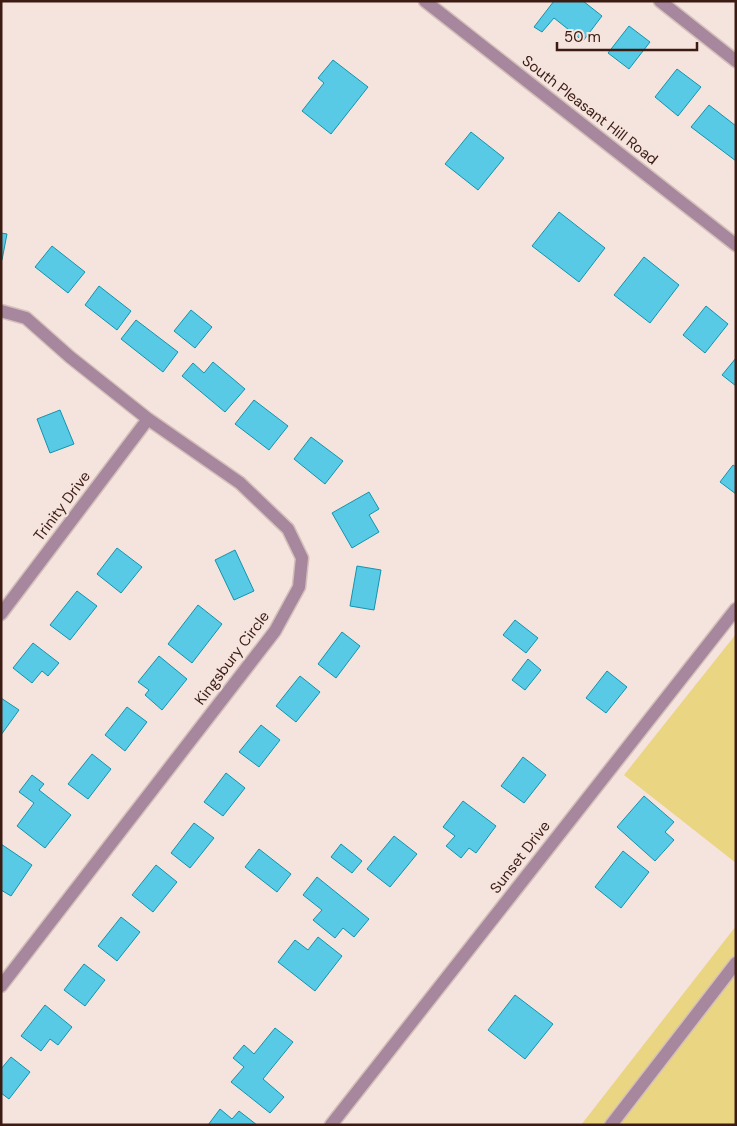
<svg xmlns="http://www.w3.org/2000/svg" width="737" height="1126" font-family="'DM Sans',sans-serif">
	<rect width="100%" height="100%" fill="#f5e3de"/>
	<path fill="#ead583" d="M736,634V863L624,775Z
		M736,926V1125H581Z"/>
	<path fill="#59cae5" stroke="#1095ae" d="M554,1H583L602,16L583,41L554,18L542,32L534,27Z
		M629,26L650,42L629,69L608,53Z
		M333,60L368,87L331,134L302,111L324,83L318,78Z
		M677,69L701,87L678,116L655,97Z
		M709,105L736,126V161L691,127Z
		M471,132L504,158L478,190L445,164Z
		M559,212L605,248L579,282L532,246Z
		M1,233L7,234L2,260H1Z
		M52,246L85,272L68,293L35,267Z
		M644,257L679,285L650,323L614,295Z
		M99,286L131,311L117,330L85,305Z
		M706,306L728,324L705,353L683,335Z
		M191,310L212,327L195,348L174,331Z
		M136,320L178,352L163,372L121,339Z
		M736,358V386L722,375Z
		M213,362L245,389L225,412L182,376L193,363L204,373Z
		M254,400L288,426L269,450L235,424Z
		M60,410L74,444L50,453L37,419Z
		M311,437L343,461L325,484L294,459Z
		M733,465L736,467V494L720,482Z
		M369,492L379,509L369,515L379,532L352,548L332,513Z
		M117,548L142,567L121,593L97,574Z
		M235,550L254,591L234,600L215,560Z
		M357,566L381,570L374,610L350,606Z
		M77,591L97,606L70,640L50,625Z
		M198,605L222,624L192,663L168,644Z
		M515,620L538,638L526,653L503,635Z
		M342,632L360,646L336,678L318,664Z
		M33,643L59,663L48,676L42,671L32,683L13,668Z
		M159,656L187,679L162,710L145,695L149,690L138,682Z
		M528,659L541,670L525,690L512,680Z
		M607,671L627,687L606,713L586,698Z
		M300,676L320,692L296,722L276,706Z
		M1,698L19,710L1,735Z
		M127,707L147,722L125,751L105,735Z
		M261,725L280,740L259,767L239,752Z
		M92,754L111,769L88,799L68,784Z
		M523,757L546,775L524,803L501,786Z
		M226,773L245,788L223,816L204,802Z
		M32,775L44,784L39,790L71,815L45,848L17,826L34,803L19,792Z
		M644,796L674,822L665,832L674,840L655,861L617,827Z
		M463,801L496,826L476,853L469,848L461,858L446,846L455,836L443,827Z
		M194,823L214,838L190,868L171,853Z
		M394,836L417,854L390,887L367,869Z
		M1,844L32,865L11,896L1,890Z
		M341,844L362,861L352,873L331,857Z
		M259,849L291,874L277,892L245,867Z
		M623,851L649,872L621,908L595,887Z
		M156,865L177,882L153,912L132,895Z
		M317,877L369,919L354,937L343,928L335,938L313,920L322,910L303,895Z
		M121,917L140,932L117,961L98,946Z
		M318,937L342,956L315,991L278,962L295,940L308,950Z
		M84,964L105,980L85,1006L64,990Z
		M515,995L553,1024L525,1059L488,1030Z
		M45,1005L72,1027L58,1045L50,1039L41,1051L21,1036Z
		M275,1028L293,1042L263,1079L284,1097L270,1113L231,1082L244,1067L233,1058L244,1045L254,1054Z
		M11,1057L30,1072L9,1099L1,1093V1069Z
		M220,1109L232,1119L239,1111L257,1125H208Z"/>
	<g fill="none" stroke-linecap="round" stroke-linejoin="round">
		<g stroke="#d4bfb9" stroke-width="15">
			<path id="minor" d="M425,1L736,245
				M660,1L736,61
				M1,311L26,318L70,357L148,419L240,483L288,529L302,558L299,587L275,631L1,986
				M1,614L148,419
				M331,1125L736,609
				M611,1125L736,963"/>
		</g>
		<use href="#minor" stroke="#a6879e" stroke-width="12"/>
	</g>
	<g text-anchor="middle" stroke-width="4.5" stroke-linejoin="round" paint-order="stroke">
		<g font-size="15" fill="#3b1b12" stroke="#f5e3de">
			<text transform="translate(590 110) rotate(38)" y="5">South Pleasant Hill Road</text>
			<text transform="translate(62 506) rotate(-53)" y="5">Trinity Drive</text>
			<text transform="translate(232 658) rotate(-53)" y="5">Kingsbury Circle</text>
			<text transform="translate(520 857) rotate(-52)" y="5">Sunset Drive</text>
		</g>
	</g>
	<rect width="737" height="1126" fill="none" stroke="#3b1b12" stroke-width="5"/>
	<path d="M557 42v8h140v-8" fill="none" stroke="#3b1b12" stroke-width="2.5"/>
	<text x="564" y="42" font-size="15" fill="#3b1b12" stroke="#f5e3de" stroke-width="4" paint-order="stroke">50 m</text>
</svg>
